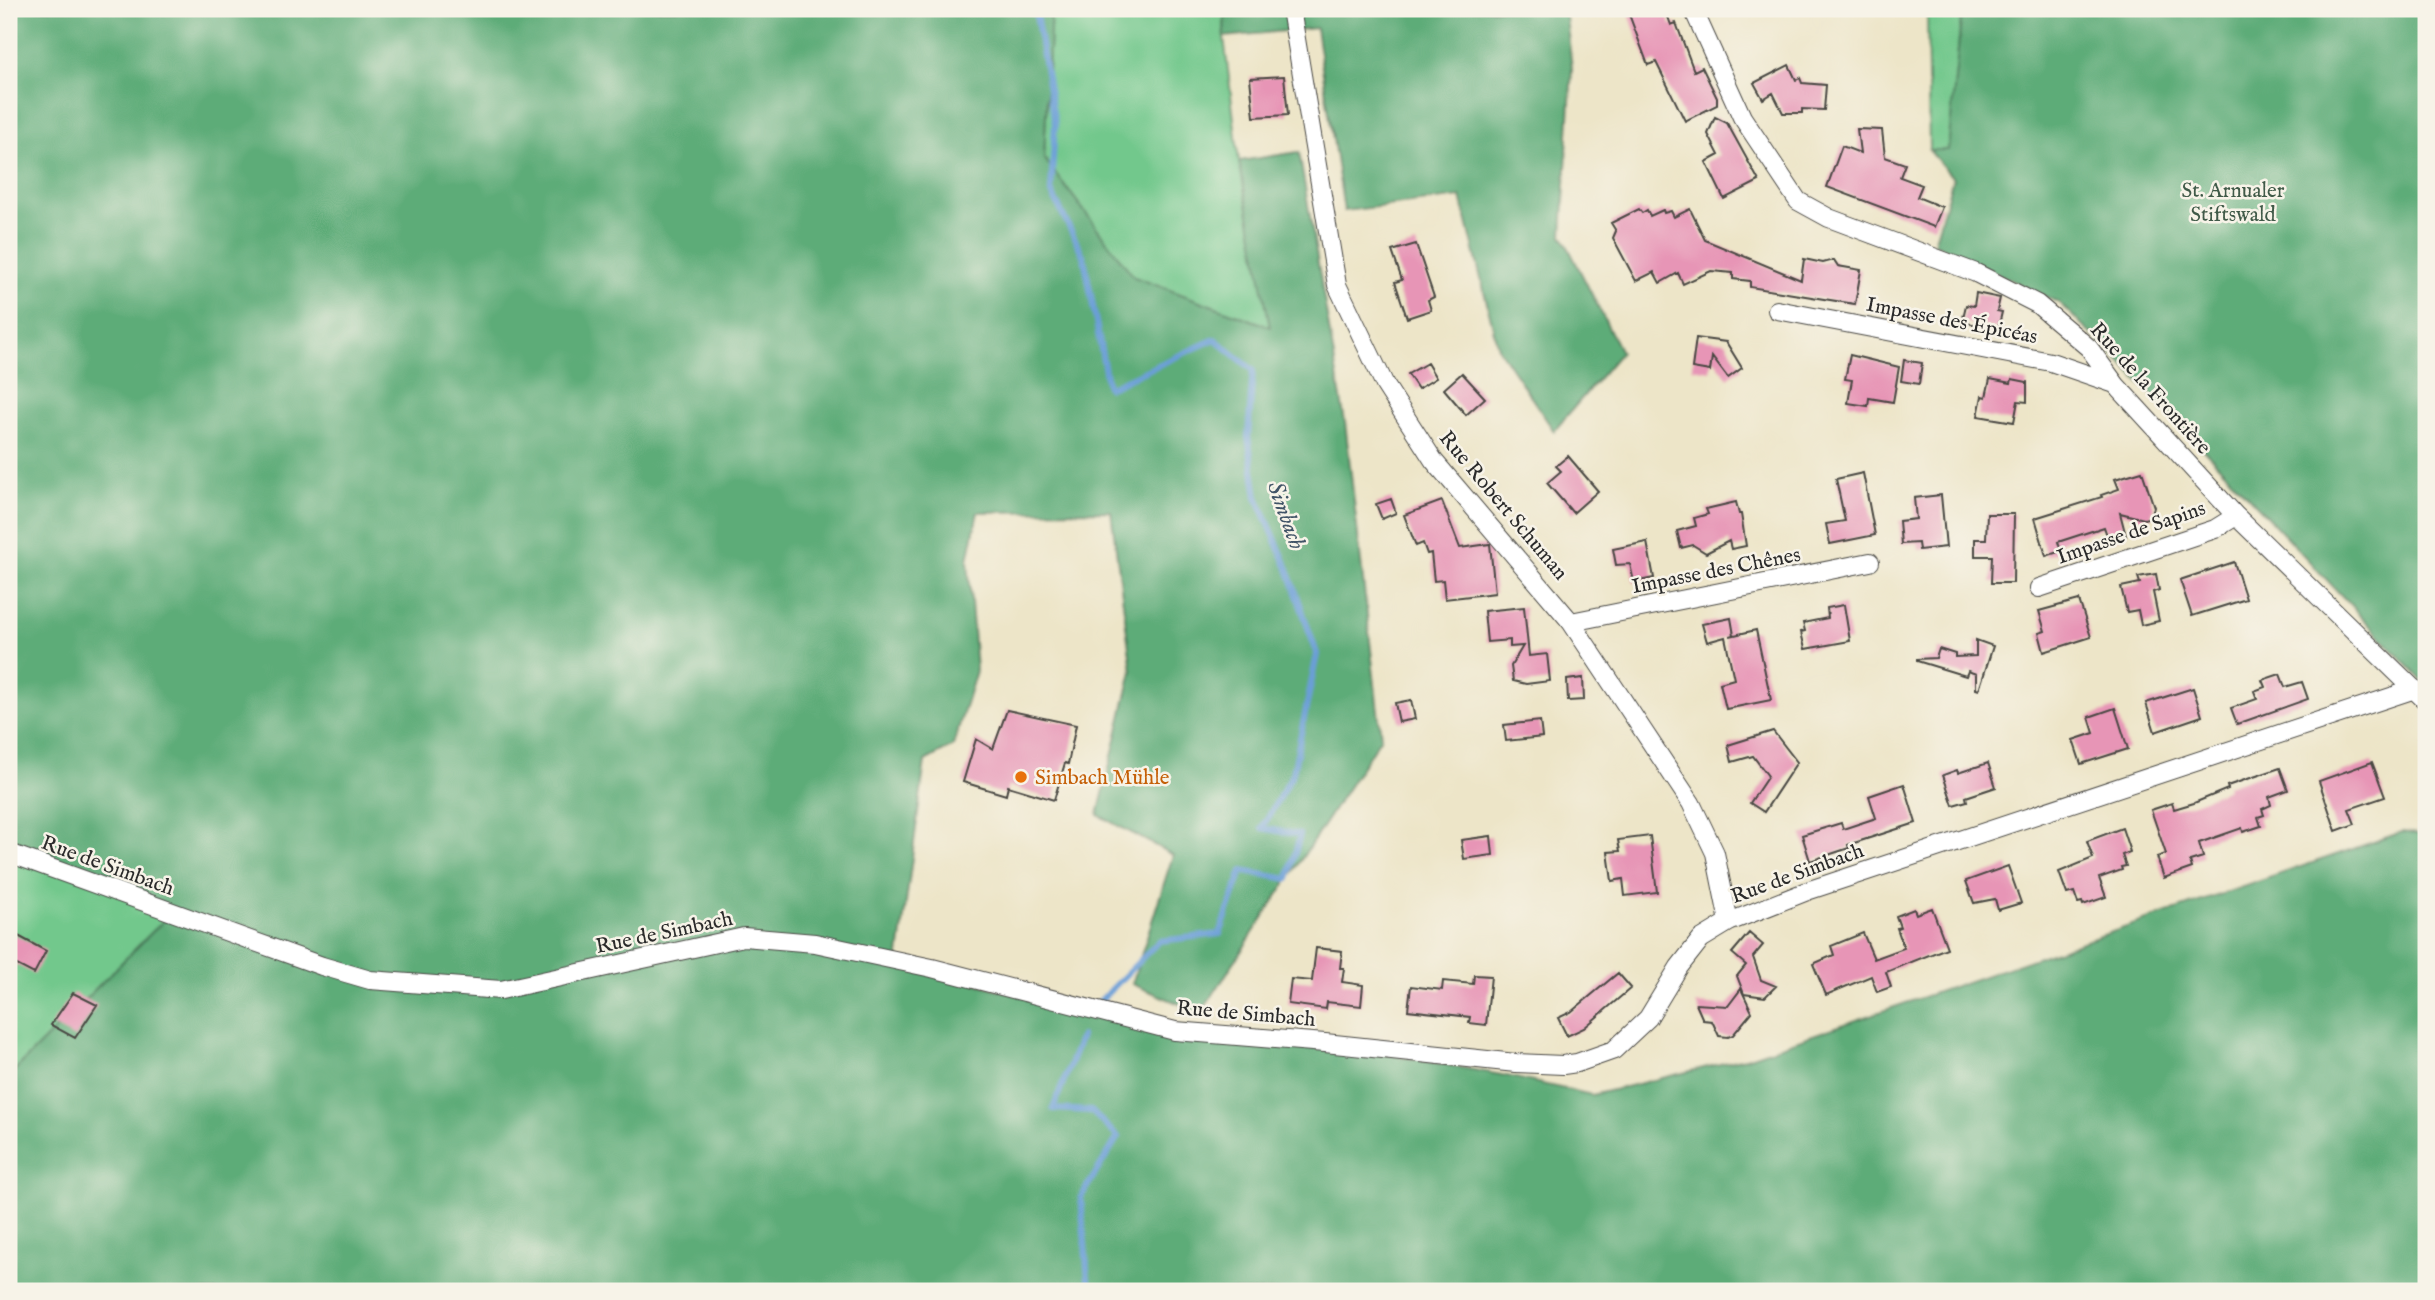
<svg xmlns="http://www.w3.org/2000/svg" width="2435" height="1300" font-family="'IM FELL English',serif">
	<rect width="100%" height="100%" fill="#f7f3e8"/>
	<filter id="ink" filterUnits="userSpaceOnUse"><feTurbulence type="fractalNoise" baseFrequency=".0143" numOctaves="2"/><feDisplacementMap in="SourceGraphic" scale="14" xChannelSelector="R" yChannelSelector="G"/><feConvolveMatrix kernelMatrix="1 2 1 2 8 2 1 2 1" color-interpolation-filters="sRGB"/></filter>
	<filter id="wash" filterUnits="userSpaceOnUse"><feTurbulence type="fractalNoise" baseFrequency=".00686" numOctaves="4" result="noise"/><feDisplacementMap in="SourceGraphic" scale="28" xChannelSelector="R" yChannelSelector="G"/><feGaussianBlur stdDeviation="1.57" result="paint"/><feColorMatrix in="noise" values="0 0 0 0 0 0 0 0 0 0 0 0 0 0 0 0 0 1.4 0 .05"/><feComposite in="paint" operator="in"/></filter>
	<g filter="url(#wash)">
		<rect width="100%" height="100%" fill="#ede5c8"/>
		<path fill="#72c88c" stroke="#4e7a5c" stroke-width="2" d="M1051,9H1225L1224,37L1239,161L1271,327L1134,277L1044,158Z
			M1927,9H1962L1948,150H1929Z
			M9,841L175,909L9,1076Z"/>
		<path fill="#5dac78" stroke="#446c52" stroke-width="2" d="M9,9H1051L1044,158L1134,277L1270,327L1239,161L1299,152L1345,422L1381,737L1201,1013L1132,984L1173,855L1098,815L1132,671L1111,511L978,512L968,560L976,671L953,746L925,761L898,962L1090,1015L1325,1043L1502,1075L1592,1095L1749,1057L2402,832L2426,835V1291H9V1076L175,909L9,841Z
			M1225,9H1565L1572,68L1562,235L1621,352L1554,431L1498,348L1461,197L1344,211L1316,28L1224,37Z
			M1962,9H2426V685L2121,362L2059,303L1934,243L1953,178L1929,150H1948Z"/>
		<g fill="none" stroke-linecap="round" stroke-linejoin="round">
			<path stroke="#6b9fd7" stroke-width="6" d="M1035,9L1055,124L1051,191L1084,257L1108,388L1215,339L1253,370L1248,437L1257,497L1287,566L1317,654L1293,773L1262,828L1300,835L1288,879L1242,871L1220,934L1159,941L1098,1003
				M1081,1036L1053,1109L1091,1111L1118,1137L1081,1197L1089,1291"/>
		</g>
		<g id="blocks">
			<path fill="#e795b6" d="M1627,9H1665L1671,25L1676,23L1694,71L1702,67L1717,98V105L1685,121L1656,62L1648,65Z
				M1789,65L1796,80L1800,78L1802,83L1826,85L1824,110L1802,109V113H1783L1773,93L1763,99L1754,83Z
				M1284,76L1288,115L1254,117L1250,78Z
				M1715,117L1727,123L1759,181L1724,199L1706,162L1719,155L1708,134Z
				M1857,129L1882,130L1885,157L1905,164L1900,177L1922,185L1917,197L1942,207L1934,227L1827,187L1842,146L1860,153Z
				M1639,209L1642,213L1647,210L1650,216L1663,210L1664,213L1671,211L1674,217L1690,209L1705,240L1801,280L1804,259L1823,263L1834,260L1838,266L1861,270L1855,304L1750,287V281L1733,279V273L1711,271L1683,284L1678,273L1660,283L1654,272L1636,281L1613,238L1616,231L1611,223Z
				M1416,244L1434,297L1428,300L1431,310L1407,318L1395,282L1402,280L1392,251Z
				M1976,293L2000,298L1997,311L2002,312L1998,329L1962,322L1966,305L1974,306Z
				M1696,338L1726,342L1742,368L1728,378L1712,357L1710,371L1692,368Z
				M1850,355L1899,367L1893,402L1869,398L1868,406L1848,403L1852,380L1845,379Z
				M1904,360L1922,363L1919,384L1901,381Z
				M1427,363L1436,378L1418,389L1408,374Z
				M1462,373L1485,398L1466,415L1444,389Z
				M1990,379L2011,383L2012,379L2027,382V402L2018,401L2014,422L1978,416L1982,396L1986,397Z
				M1568,456L1598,491L1573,513L1547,483L1561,471L1556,466Z
				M2142,471L2154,507L2151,517L2144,519L2120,513L2126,536L2109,541L2104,527L2058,542L2061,551L2046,556L2035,518L2102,497L2101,495L2119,489L2115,479Z
				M1863,473L1875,535L1830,544L1826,524L1845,521L1836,479Z
				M1941,495L1946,547L1919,550L1918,543L1901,544L1899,521L1916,519L1914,498Z
				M1391,499L1396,513L1382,519L1376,504Z
				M1442,501L1460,548L1490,544L1495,593L1445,599L1443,580L1434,581L1431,553L1427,554L1423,543L1416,546L1404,515Z
				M1736,502L1739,514H1741L1746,546L1731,549L1729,541L1706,553L1693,545L1681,548L1677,531L1696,526L1694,518L1708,514L1706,509Z
				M1987,514H2014L2013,583H1991L1992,556H1975V539H1986Z
				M1647,542L1654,578L1634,582L1630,564L1616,565L1613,549Z
				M2234,562L2246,599L2192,616L2180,580Z
				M2156,574L2159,590L2153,592L2159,621L2141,625L2138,610L2127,612L2121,587L2140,583L2138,577Z
				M2079,600L2091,637L2044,652L2039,633L2045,631L2039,611Z
				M1844,605L1850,641L1805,649L1801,632L1805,631L1803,623L1828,618L1827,608Z
				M1524,607L1529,656L1547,654L1550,681L1526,684L1513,681L1511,666L1523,646L1510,647V640L1487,642L1484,611Z
				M1731,618L1734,635L1730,636L1756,630L1771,700L1726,709L1720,683L1734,679L1725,637L1707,642L1702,624Z
				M1976,640L1993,646L1979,690L1976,689V674L1968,671L1966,676L1917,661V659L1936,658L1939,649L1955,654V657L1976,656Z
				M2280,674L2285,687L2302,682L2308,699L2237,724L2231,708L2257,699L2254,691L2265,687L2262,680Z
				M1583,678L1584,700L1568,701L1567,680Z
				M2193,688L2202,716L2155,732L2146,703Z
				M1411,700L1415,719L1399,722L1395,703Z
				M2115,708L2128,749L2081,764L2073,740L2094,733L2089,717Z
				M1007,710L1076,725L1068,764L1065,763L1054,800L1008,786L1006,795L963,782L976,739L993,749Z
				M1540,721L1542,737L1506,741L1504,725Z
				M1773,731L1797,762L1764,812L1750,803L1768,776L1753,756L1732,762L1728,745Z
				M2372,762L2385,797L2349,809L2355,824L2336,831L2319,781Z
				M1988,763L1996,787L1966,797L1967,801L1953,805L1943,775L1957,770L1958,773Z
				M2280,768L2288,790L2269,797L2271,805L2262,809L2264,815L2258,817L2261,826L2243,832L2242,828L2199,843L2203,857L2190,861L2192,868L2164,878L2157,857L2166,854L2151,810L2172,803L2174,809L2194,803L2228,789L2227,786Z
				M1904,784L1916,823L1848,845L1849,848L1810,861L1802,835L1841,823L1843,829L1876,818L1869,796Z
				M2122,828L2130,852L2122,855L2126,866L2121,867L2122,870L2099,878L2106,897L2083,905L2082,902L2078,903L2074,892L2067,894L2059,872L2093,858L2087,841Z
				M1491,836L1493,855L1464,859L1461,840Z
				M1650,836L1657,892L1625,896L1623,879L1612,881L1608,852L1620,851L1618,840Z
				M2008,866L2021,903L1998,910L1995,899L1974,903L1966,881Z
				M1932,908L1947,948L1886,972L1891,987L1877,992L1871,976L1826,995L1813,964L1834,955L1831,946L1863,933L1874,959L1904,948L1897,928L1900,927L1896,916L1914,909L1916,914Z
				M9,931L46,951L34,974L9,961Z
				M1749,933L1763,945L1753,957L1761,980L1776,986L1765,997L1744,994L1737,976L1746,965L1732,953Z
				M1316,948L1342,951L1340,968H1344L1342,982L1363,985L1361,1006L1327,1002L1326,1009L1288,1004L1291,979L1312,981Z
				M1618,973L1631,988L1584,1028L1567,1036L1558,1018L1571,1012Z
				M1474,975L1491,976L1486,1025L1469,1023L1470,1017L1408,1010L1411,986L1442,990L1443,981L1473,984Z
				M1741,989L1752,1012L1733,1035L1728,1037L1719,1036L1712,1021L1703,1020L1696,1004L1728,1006Z
				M73,993L97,1005L75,1038L51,1025Z"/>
		</g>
	</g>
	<g filter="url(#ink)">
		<use href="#blocks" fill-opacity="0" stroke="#484743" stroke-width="2"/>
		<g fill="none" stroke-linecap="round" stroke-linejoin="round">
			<g stroke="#484743" stroke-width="20">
				<path id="minor" d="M1291,9L1337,285L1385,385L1434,461L1571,622L1691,803L1715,853L1729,922
					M1693,9L1742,117L1798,201L1829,218L1976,273L2037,304L2089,348L2116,385L2236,516L2426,701
					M1777,310L2051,362L2115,384
					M2039,588L2215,529L2236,516
					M1571,622L1870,562
					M9,853L322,966L370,980L501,990L744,937L815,943L932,968L1175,1031L1325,1043L1516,1063L1563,1065L1577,1063L1614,1050L1648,1018L1679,967L1701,939L1729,922L1810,890L2415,689"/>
			</g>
			<use href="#minor" stroke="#fff" stroke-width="18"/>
		</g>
	</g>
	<circle fill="#e8710a" stroke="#f7f3e8" stroke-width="2.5" cx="1021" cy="777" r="7"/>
	<g text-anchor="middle" stroke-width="5" stroke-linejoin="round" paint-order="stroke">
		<g font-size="21" fill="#405a48" stroke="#f7f3e8">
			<text x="2233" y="197">St. Arnualer<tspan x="2233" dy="24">Stiftswald</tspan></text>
		</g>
		<g font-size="21" fill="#2b2b2b" stroke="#f7f3e8">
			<text transform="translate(1952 320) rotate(11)" y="7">Impasse des Épicéas</text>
			<text transform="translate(2151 388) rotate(48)" y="7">Rue de la Frontière</text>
			<text transform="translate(1504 505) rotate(50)" y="7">Rue Robert Schuman</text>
			<text transform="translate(2131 532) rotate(-19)" y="7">Impasse de Sapins</text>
			<text transform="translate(1716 570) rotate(-11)" y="7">Impasse des Chênes</text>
			<text transform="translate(108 865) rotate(20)" y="7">Rue de Simbach</text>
			<text transform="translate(1797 873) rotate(-20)" y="7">Rue de Simbach</text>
			<text transform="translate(664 932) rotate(-12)" y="7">Rue de Simbach</text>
			<text transform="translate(1246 1013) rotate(5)" y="7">Rue de Simbach</text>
		</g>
		<g font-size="21" fill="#c56008" stroke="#f7f3e8" text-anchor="start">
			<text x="1035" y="784">Simbach Mühle</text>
		</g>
		<g font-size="23" font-style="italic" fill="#415467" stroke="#f7f3e8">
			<text transform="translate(1287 515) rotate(70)" y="8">Simbach</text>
		</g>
	</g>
	<rect width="2435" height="1300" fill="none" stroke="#f7f3e8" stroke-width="35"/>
</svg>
